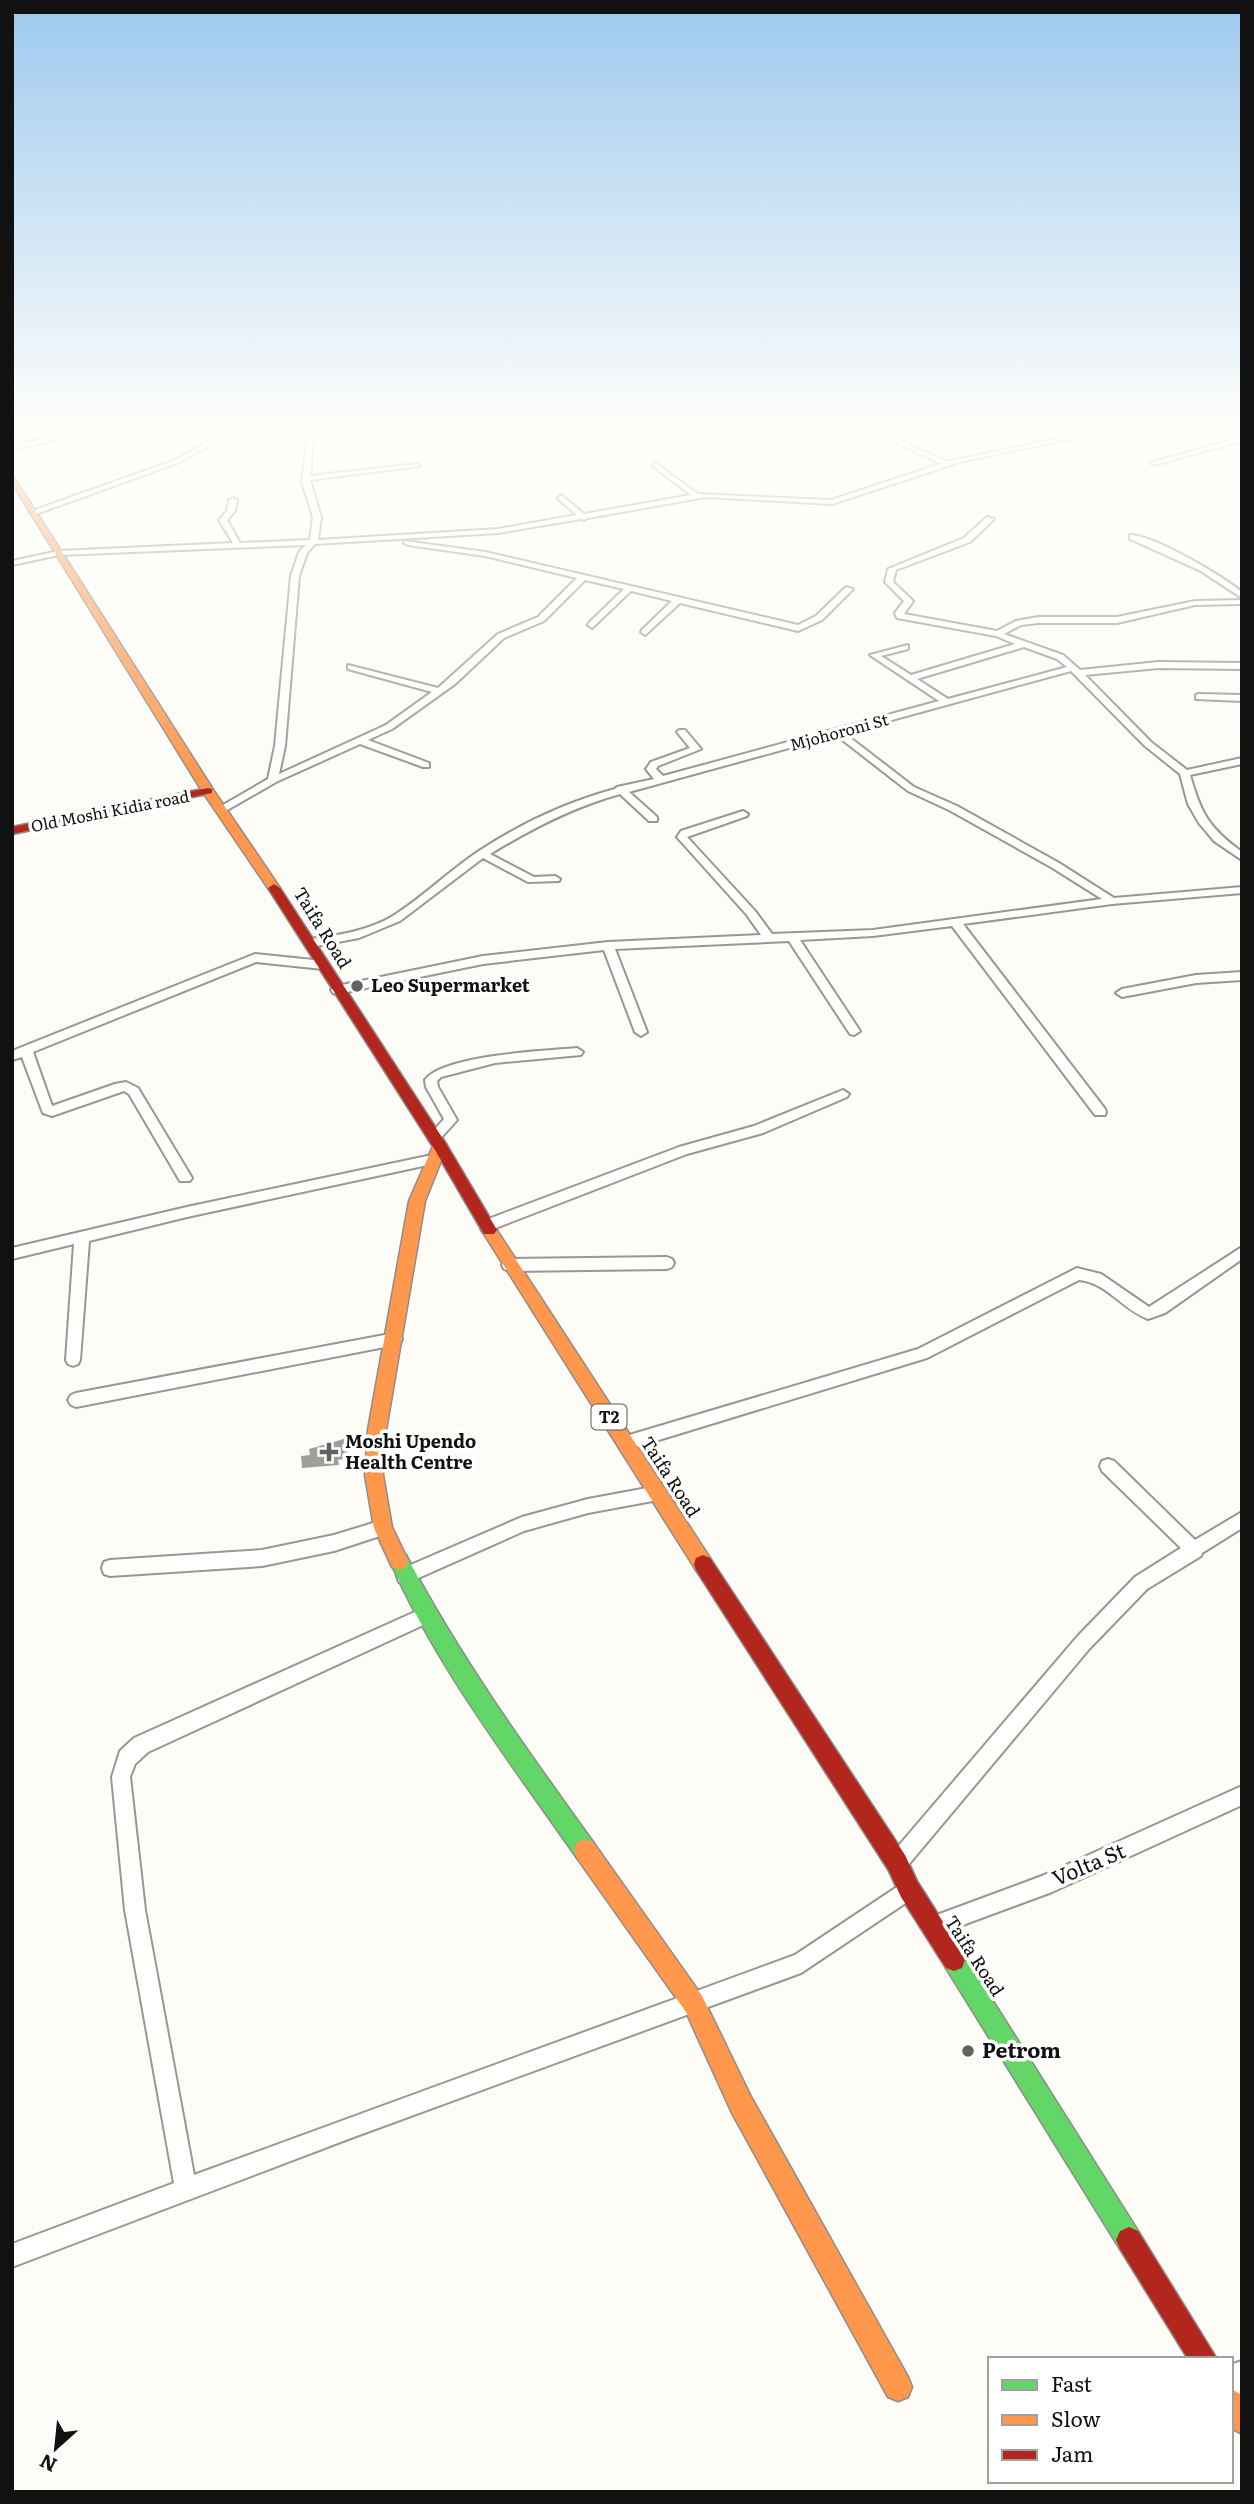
<svg xmlns="http://www.w3.org/2000/svg" width="1254" height="2504" font-family="Literata,serif">
	<rect width="100%" height="100%" fill="#fdfcf7"/>
	<path fill="#a19f9c" d="M347,1438L348,1458L338,1460L339,1465L302,1468L301,1456L310,1455L309,1449Z"/>
	<g fill="none" stroke-linecap="round" stroke-linejoin="round">
		<g stroke="#979795" stroke-width="4">
			<path id="street" d="M239,423H247L180,462L36,514L29,512L176,460Z
				M309,423H315V429L395,423L314,433L310,476L417,464L420,466L310,480L321,517L318,540L498,529L577,515L558,499L561,495L584,514L691,495L653,466L655,463L698,494L831,500L941,464L895,442L897,439L947,462L1068,436L1038,423H1047L1076,435L1137,423H1151L963,461L832,504L706,497L588,518L584,520L581,519L498,533L315,544L307,553L299,576L285,746L279,774L386,725L432,692L348,669V665L438,688L498,634L538,617L577,578L485,556L408,545L404,543L405,541L485,552L798,625L816,616L846,587L853,589L822,620L798,631L680,603L645,635L641,632L642,630L672,601L631,591L592,628L588,625L589,623L624,589L585,580L544,621L504,638L455,684L392,729L368,740L429,763V767H423L360,744L276,782L222,813L218,812V808L268,779L275,746L291,576L299,552L306,545L59,555L12,565V561L59,551L233,543L219,520L227,511L229,500L233,498L237,500L235,511L227,520L240,543L310,540L313,517L302,482Z
				M73,432L75,435L12,450V446Z
				M1242,437V441L1154,465L1151,463Z
				M987,517L994,519L970,542L896,570L893,582L913,601L904,614L997,631L1016,621L1038,617H1117L1195,601L1242,600V604L1195,605L1117,623H1038L1021,625L1004,634L1063,655L1080,670L1158,662L1242,663V669L1158,668L1085,675L1151,742L1187,770L1242,758V764L1190,775C1201,814 1209,828 1242,852V860L1214,841L1199,823L1188,804L1180,774L1145,746L1071,671L844,733L914,787L957,806L1059,863L1114,898L1242,887V893L1112,904L963,924L1105,1109L1106,1112L1105,1115H1095L952,926L873,936L800,940L860,1031L854,1035L850,1034L789,941L615,949L647,1032L641,1036L635,1032L604,950L483,964L337,994L333,993L331,990L337,986L483,956L608,942L761,935L747,915L677,837L681,831L743,811L748,814L747,816L687,837L755,911L772,934L873,930L1102,899L1051,867L949,810L908,791L836,735L629,792L657,817V821H649L620,794C573,807 531,829 490,854L534,877L555,876L560,879L559,881L528,882L483,858L400,921L359,938L311,947L305,943L311,939C339,935 368,931 393,916C423,897 449,871 479,851C520,824 567,802 615,789L617,787L654,779L646,769L651,762L690,748L677,732L679,730H685L701,749L658,766L656,769L663,776L939,701L870,655L908,645V649L881,656L911,675L1015,644L996,636L897,618L895,613L904,601L885,582L888,569L964,538ZM1024,647L1057,659L1067,667L948,699L917,679Z
				M1130,535C1154,535 1222,576 1242,592V598L1201,571L1130,539Z
				M1199,694L1242,695V701L1196,699V695Z
				M255,954L323,961L329,965L323,969L256,962L33,1052L52,1106L115,1084L126,1082L138,1088L192,1178L190,1181H180L129,1094L124,1091L52,1116L43,1113L22,1057L12,1060V1051Z
				M1242,972V980L1196,983L1122,997L1116,993L1122,989L1196,975Z
				M577,1048L583,1052L581,1055L495,1063L441,1077L437,1081L438,1087L457,1120L439,1140H429L428,1137L444,1119L426,1087L425,1080C443,1055 545,1051 577,1048Z
				M843,1090L849,1094L847,1097L763,1133L687,1154L493,1229L488,1230L481,1225L483,1221L679,1147L754,1126Z
				M432,1155L437,1157L439,1160L437,1163L187,1217L89,1241L80,1360L78,1364L73,1366L68,1364L66,1360L74,1244L12,1259V1248L187,1207Z
				M1242,1247V1259L1165,1313L1148,1319C1123,1310 1106,1282 1079,1280L927,1358L626,1450L620,1448L618,1443L620,1438L626,1436L918,1349L1077,1268L1101,1274L1149,1307Z
				M667,1257L672,1259L674,1263L672,1267L667,1269L509,1271L504,1269L502,1265L504,1261L509,1259Z
				M395,1333L400,1335L402,1339L400,1343L395,1345L76,1407L71,1405L68,1400L71,1395L76,1393Z
				M1108,1459L1114,1461L1195,1540L1242,1512V1528L1202,1553L1201,1556L1147,1589L1089,1649L904,1870L897,1873L890,1870L887,1863L890,1856L1077,1637L1135,1577L1181,1548L1102,1471L1100,1466L1102,1461Z
				M658,1486L664,1488L666,1493L664,1498L658,1500L588,1513L524,1531L405,1584L399,1582L397,1576L399,1570L522,1517L588,1499Z
				M383,1520L389,1523L391,1528L389,1533L334,1551L262,1566L110,1576L104,1574L102,1568L104,1562L110,1560L262,1550L334,1535Z
				M426,1607L432,1609L435,1615L432,1621L148,1752L135,1764L130,1777L145,1910L194,2175L795,1955L909,1879L916,1882L919,1889L916,1896L801,1973L351,2138L12,2267V2244L174,2183L125,1910L112,1777L120,1751L134,1738Z
				M1242,1786V1805L1052,1892L933,1936L926,1933L923,1926L926,1919L1042,1876Z
				M1242,2361V2396L1240,2400L1231,2403V2368L1233,2364Z"/>
		</g>
		<g stroke="#8e8d8b" stroke-width="3">
			<path id="fast" d="M399,1552L406,1555C459,1656 526,1749 593,1842L596,1850L593,1858L585,1861L577,1858C511,1763 437,1668 390,1561L392,1555Z
				M954,1949L962,1952L1138,2231L1142,2240L1138,2249L1129,2253L1120,2249L946,1968L943,1960L946,1952Z"/>
		</g>
		<g stroke="#8e8d8b" stroke-width="3">
			<path id="slow" d="M12,474L214,791L280,888L278,891H270L202,791L12,483Z
				M440,1141L447,1146L425,1201L386,1430L383,1475L392,1527L408,1561L406,1567L399,1570L392,1567L374,1528L365,1475L368,1430L409,1201L433,1146Z
				M489,1224L494,1226L710,1558L712,1564L710,1570L703,1573L696,1570L484,1234L481,1230Z
				M585,1839L593,1842L702,1996L750,2095L908,2377L912,2387L908,2397L898,2401L888,2397L732,2113L686,2012L577,1858L574,1850L577,1842Z
				M1231,2389L1242,2395V2434L1231,2428Z"/>
		</g>
		<g stroke="#8e8d8b" stroke-width="3">
			<path id="jam" d="M208,788L212,789V793L12,834V827Z
				M274,884L280,888L445,1142L497,1230L494,1234H484L435,1150L268,888Z
				M703,1555L710,1558L905,1855L917,1881L962,1952L965,1960L962,1968L954,1971L946,1968L901,1897L889,1871L696,1570L694,1564L696,1558Z
				M1129,2227L1138,2231L1217,2359H1188L1120,2249L1116,2240L1120,2231Z"/>
		</g>
		<use href="#street" fill="#fffffe" fill-rule="evenodd"/>
		<use href="#fast" fill="#63d668" fill-rule="evenodd"/>
		<use href="#slow" fill="#ff974d" fill-rule="evenodd"/>
		<use href="#jam" fill="#b3261e" fill-rule="evenodd"/>
	</g>
	<linearGradient id="sky" x2="0" y2="1"><stop stop-color="#9dc9ee"/><stop offset="0.55" stop-color="#fefefb"/><stop offset="1" stop-color="#fefefb" stop-opacity="0"/></linearGradient>
	<rect width="1254" height="774" fill="url(#sky)"/>
	<g fill="#646362" stroke="#fff" stroke-width="2.5">
		<circle cx="357" cy="986" r="7"/>
		<path d="M325.5 1441.5h7v7h7v7h-7v7h-7v-7h-7v-7h7z"/>
		<circle cx="968" cy="2051" r="7"/>
	</g>
	<g text-anchor="middle" stroke-width="7" stroke-linejoin="round" paint-order="stroke">
		<g font-size="16" fill="#111" stroke="#fff">
			<text transform="translate(839 732) rotate(-15)" y="6">Mjohoroni St</text>
			<text transform="translate(110 811) rotate(-11)" y="6">Old Moshi Kidia road</text>
		</g>
		<rect fill="#fff" stroke="#585858" stroke-width="2" x="591.5" y="1404.5" width="35" height="25" rx="5"/>
		<g font-size="16" font-weight="bold" fill="#111">
			<text x="609" y="1423">T2</text>
		</g>
		<g font-size="18" fill="#111" stroke="#fff">
			<text transform="translate(322 928) rotate(58)" y="6">Taifa Road</text>
			<text transform="translate(670 1477) rotate(57)" y="6">Taifa Road</text>
			<text transform="translate(974 1956) rotate(57)" y="6">Taifa Road</text>
		</g>
		<g font-size="18" font-weight="bold" fill="#111" stroke="#fff" text-anchor="start">
			<text x="371" y="992">Leo Supermarket</text>
			<text x="345" y="1448">Moshi Upendo<tspan x="345" dy="21">Health Centre</tspan></text>
		</g>
		<g font-size="21" fill="#111" stroke="#fff">
			<text transform="translate(1089 1865) rotate(-23)" y="7">Volta St</text>
		</g>
		<g font-size="21" font-weight="bold" fill="#111" stroke="#fff" text-anchor="start">
			<text x="982" y="2058">Petrom</text>
		</g>
	</g>
	<rect width="1254" height="2504" fill="none" stroke="#111111" stroke-width="28"/>
	<rect x="988" y="2357" width="245" height="126" fill="#ffffff" stroke="#a0a0a0" stroke-width="2"/>
	<rect x="1002" y="2380" width="35" height="10" fill="#63d668" stroke="#a0a0a0" stroke-width="2"/>
	<text x="1051" y="2392" font-size="21" fill="#111111">Fast</text>
	<rect x="1002" y="2415" width="35" height="10" fill="#ff974d" stroke="#a0a0a0" stroke-width="2"/>
	<text x="1051" y="2427" font-size="21" fill="#111111">Slow</text>
	<rect x="1002" y="2450" width="35" height="10" fill="#b3261e" stroke="#a0a0a0" stroke-width="2"/>
	<text x="1051" y="2462" font-size="21" fill="#111111">Jam</text>
	<g transform="translate(56 2448) rotate(207)" stroke="#ffffff" stroke-width="5" paint-order="stroke">
	<path d="M0-5L12 26L0 18L-12 26Z" fill="#111111"/>
	<text y="-10" font-size="19" font-weight="bold" text-anchor="middle" fill="#111111">N</text>
	</g>
</svg>
